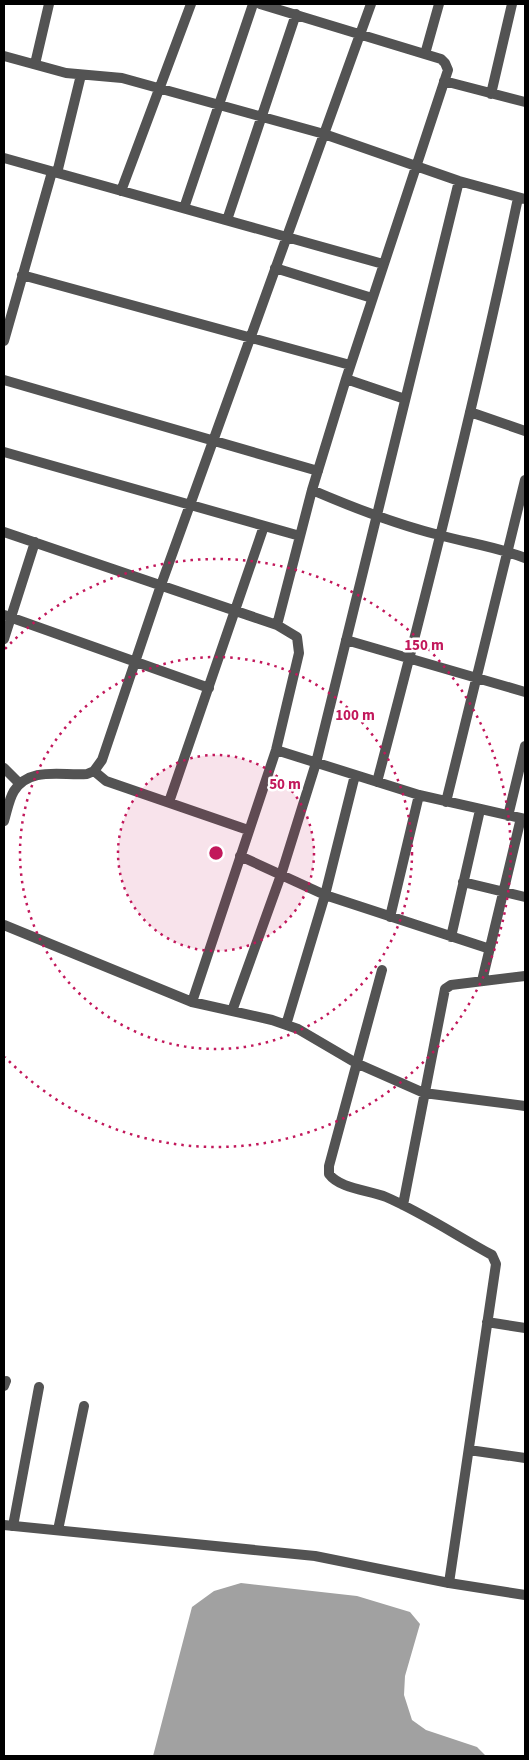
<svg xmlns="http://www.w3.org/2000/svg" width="529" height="1760" font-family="'Source Sans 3',sans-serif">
	<rect width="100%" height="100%" fill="#fff"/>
	<path fill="#a1a1a1" d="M241,1583L357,1596L410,1612L420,1624L405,1676L404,1695L412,1720L426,1730L477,1747L486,1756H153L192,1607L214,1591Z"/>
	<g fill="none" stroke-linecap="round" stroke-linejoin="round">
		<path stroke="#535353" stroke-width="10" d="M260,4L441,59L445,63L448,70L346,379L312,490L277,625
			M425,54L439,4
			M4,56L66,73L122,78L324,134L459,181L525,199
			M35,64L49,4
			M444,81L525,102
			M491,94L512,4
			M4,158L383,264
			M57,173L81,75
			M121,191L191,4
			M184,208L253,4
			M227,220L296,14
			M275,268L372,298
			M22,275L350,365
			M4,341L52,172
			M346,379L405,399
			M4,380L318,471
			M470,412L525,431
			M4,452L300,536
			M312,490C354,508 395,524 439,535C468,543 498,547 525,558
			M4,532L277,625L297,637L299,653L276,750L192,1002
			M4,615L209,688
			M4,639L35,542
			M346,640L525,692
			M276,750L419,795L525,819
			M4,768L20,784
			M94,771L106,781L248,830
			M377,782C428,589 477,394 518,198
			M169,802L264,526
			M446,802L525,480
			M508,816L525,746
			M4,821C7,811 9,799 14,791C30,766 62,776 87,774L94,771L102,760L161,585L371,4
			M240,856L325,895L490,949
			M463,882L525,897
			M390,917L419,795
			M4,925L192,1002L272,1020L298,1029L356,1063L424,1093L525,1106
			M451,937L480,810
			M382,970L329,1166V1174C340,1189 369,1190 386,1197C423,1213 457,1236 492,1255L496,1264L449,1583
			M482,981L521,818
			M232,1011L281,875L316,763L459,181
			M286,1025L325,895L355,775
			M403,1205L445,989L451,985L525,976
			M487,1322L525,1328
			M4,1386L6,1381
			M469,1450L525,1458
			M13,1526L39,1387
			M58,1530L84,1406"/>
		<path stroke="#535353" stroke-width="10" d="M4,1525L315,1556L449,1583L525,1595"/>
	</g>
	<circle cx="216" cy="853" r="98" fill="#c2185b" fill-opacity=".12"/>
	<g fill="none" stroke="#c2185b" stroke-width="2.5" stroke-dasharray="2.5 5">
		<circle cx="216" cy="853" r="98"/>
		<circle cx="216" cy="853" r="196"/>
		<path d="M5 649A294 294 0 1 1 5 1057"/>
	</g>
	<circle cx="216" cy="853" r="8" fill="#c2185b" stroke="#fff" stroke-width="2.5"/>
	<g font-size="15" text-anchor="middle" font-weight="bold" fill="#c2185b" stroke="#fff" stroke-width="5" stroke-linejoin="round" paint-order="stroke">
		<text x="424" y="650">150 m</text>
		<text x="355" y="720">100 m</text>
		<text x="285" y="789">50 m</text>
	</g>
	<rect width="529" height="1760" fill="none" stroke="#000000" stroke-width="10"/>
</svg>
